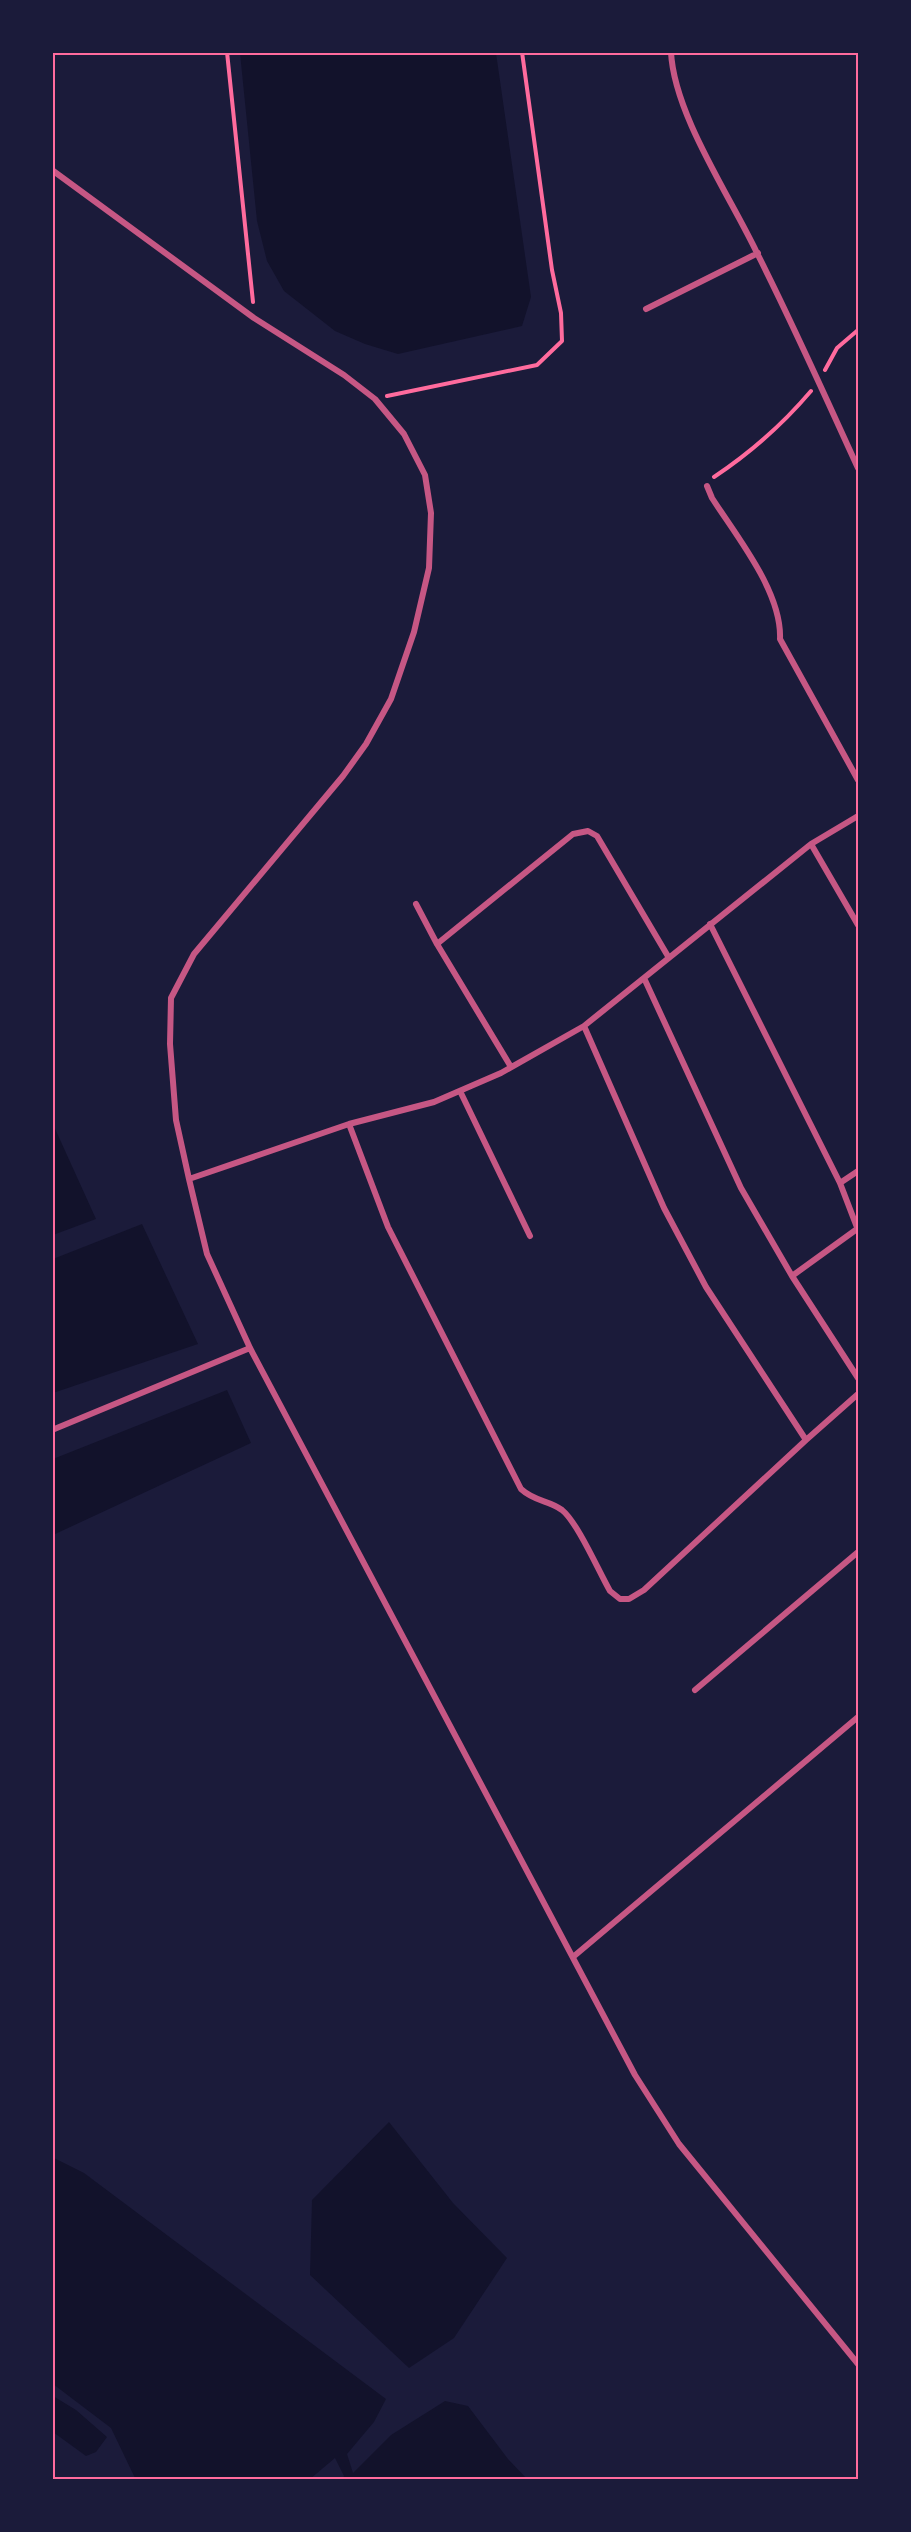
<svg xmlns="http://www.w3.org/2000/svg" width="911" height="2532" font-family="'Work Sans',sans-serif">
	<rect width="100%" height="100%" fill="#1b1b3a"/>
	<path fill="#12122b" d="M240,53H496L531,297L522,326L398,354L365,344L335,331L284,291L267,261L257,221Z
		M52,1122L96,1219L53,1235H52Z
		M142,1224L198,1344L53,1393V1259Z
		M227,1390L251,1443L53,1535V1459Z
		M389,2122L453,2203L507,2258L454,2338L409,2368L310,2275L312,2200Z
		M52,2157L84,2173L386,2399L374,2422L347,2454L353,2473L391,2435L445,2401L468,2406L508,2459L527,2479H342L344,2476L335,2458L310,2479L135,2478L111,2428L53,2384Z
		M53,2396L76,2410L107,2437L96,2452L86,2456L53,2432Z"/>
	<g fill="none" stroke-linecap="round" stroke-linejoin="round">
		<path stroke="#ff6b9d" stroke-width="4" d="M227,52L253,302
			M825,370L837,348L858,330
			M387,396L537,365L562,341L561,313L552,270L522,52
			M714,477C750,453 783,424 811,391"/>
		<path stroke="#c65784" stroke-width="6" d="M671,52C674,114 730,196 757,253C793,324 825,396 858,468
			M52,170L254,318L344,375L375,399L404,434L425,475L431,513L429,568L414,632L391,699L366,744L343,776L194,954L171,998L170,1044L176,1120L189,1179L207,1254L250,1348L635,2075L679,2144L858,2364
			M646,309L758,253
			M707,486L712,498C737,537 782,592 780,639L858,780
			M811,844L858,925
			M416,904L437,944L511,1067
			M710,924L840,1183L858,1230
			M437,944L573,834L588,831L597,836L669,958
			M644,978L741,1188L792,1276L858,1378
			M584,1026L664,1208L706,1287L806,1440
			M460,1091L530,1236
			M349,1124L388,1227L521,1489C535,1502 549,1500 562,1510C578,1523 599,1572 610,1591L620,1599H629L644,1590L806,1440L858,1394
			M189,1179L349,1124L434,1102L501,1073L584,1026L811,844L858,816
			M840,1183L858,1171
			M792,1276L857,1229
			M52,1430L250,1348
			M695,1690L858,1552
			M573,1957L858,1717"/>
	</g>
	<rect width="911" height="2532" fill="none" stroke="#1b1b3a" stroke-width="108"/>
	<rect x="54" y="54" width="803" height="2424" fill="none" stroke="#ff6b9d" stroke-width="2"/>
</svg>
